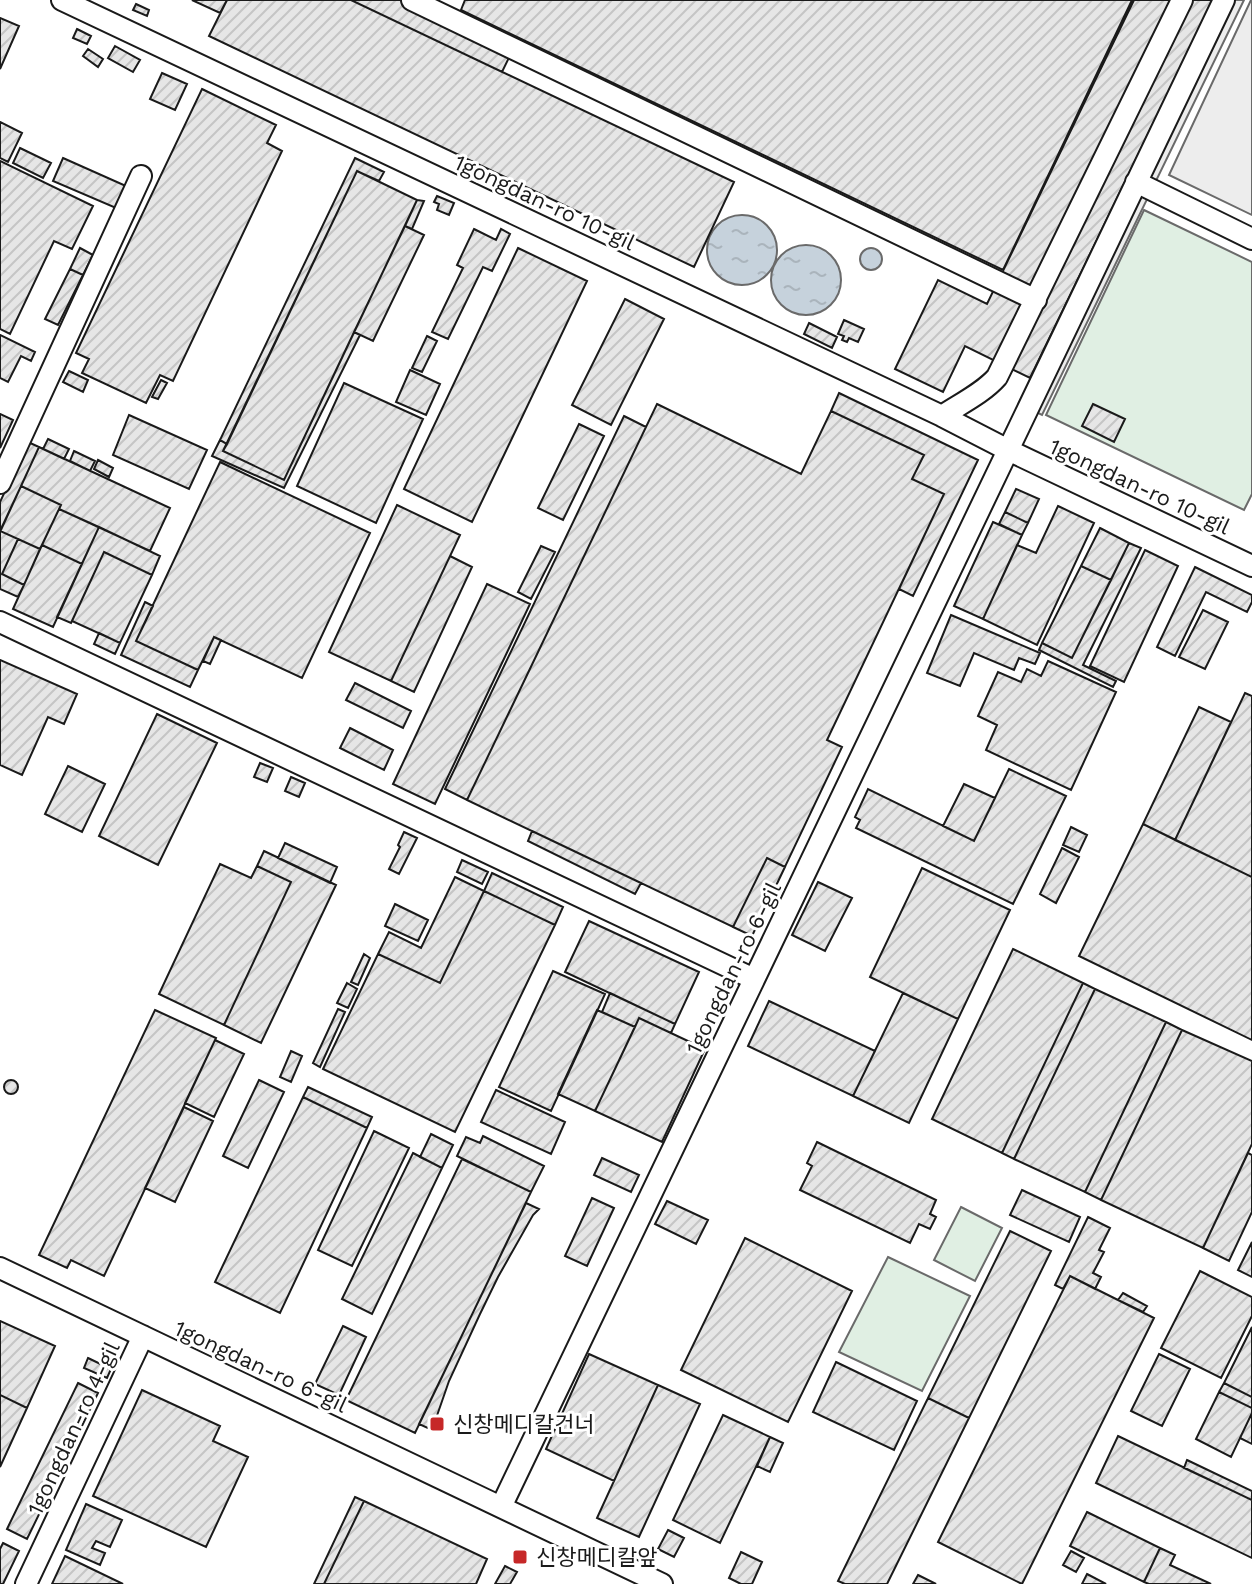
<svg xmlns="http://www.w3.org/2000/svg" width="1252" height="1584" font-family="'Work Sans','Noto Sans KR',sans-serif">
	<defs>
		<pattern id="water-ripples" width="26" height="14" patternUnits="userSpaceOnUse" patternTransform="scale(2)"><rect width="26" height="14" fill="#c6d2dc"/><path d="M2 4q2-2 4 0t4 0M15 11q2-2 4 0t4 0" fill="none" stroke="#aab4bc"/></pattern>
		<pattern id="building-hatch" width="6" height="6" patternUnits="userSpaceOnUse" patternTransform="scale(2)"><rect width="6" height="6" fill="#e6e6e6"/><path d="M-1 1l2-2M0 6l6-6M5 7l2-2" fill="none" stroke="#c5c5c5"/></pattern>
	</defs>
	<rect width="100%" height="100%" fill="#fff"/>
	<path fill="#e0efe3" stroke="#6a6a6a" stroke-width="2" d="M1144,210L1252,262V494L1244,510L1046,415Z
		M961,1207L1002,1228L975,1281L934,1260Z
		M888,1257L970,1296L922,1391L839,1352Z"/>
	<path fill="#ededed" stroke="#6a6a6a" stroke-width="2" d="M1234,0H1244L1042,415L1028,408Z
		M1251,0H1252V215L1169,175Z"/>
	<path fill="url(#water-ripples)" stroke="#6a6a6a" stroke-width="2" d="M707 250a35 35 0 1 1 70 0a35 35 0 1 1-70 0Z
		M771 280a35 35 0 1 1 70 0a35 35 0 1 1-70 0Z
		M860 259a11 11 0 1 1 22 0a11 11 0 1 1-22 0Z"/>
	<path fill="url(#building-hatch)" stroke="#1a1a1a" stroke-width="2" d="M192,0H227L220,13Z
		M227,0H351L734,182L694,267L209,36Z
		M351,0H423L516,43L502,72Z
		M465,0H1132L1003,270L461,10Z
		M1134,0H1213L1030,378L965,346L943,392L895,369L938,280L987,304Z
		M136,4L149,10L147,16L133,10Z
		M0,18L19,26L0,69Z
		M77,29L91,36L87,44L73,38Z
		M115,46L140,60L133,72L108,58Z
		M88,49L103,59L98,67L83,56Z
		M162,73L187,84L175,110L150,99Z
		M202,89L276,125L267,143L282,151L173,381L160,375L146,403L82,373L89,359L76,353Z
		M0,122L22,133L8,162L0,158Z
		M20,148L51,163L43,178L13,163Z
		M63,158L126,186L116,208L53,181Z
		M355,158L384,172L379,181L357,171L227,444L220,440Z
		M0,161L93,206L72,249L54,241L10,334L0,329Z
		M357,171L417,200L284,480L223,451Z
		M437,196L454,203L449,215L437,210L439,204L434,202Z
		M417,200L424,201L412,229L405,226Z
		M405,226L424,235L373,341L354,332Z
		M474,229L496,240L501,229L510,234L492,271L483,267L448,339L432,332L463,268L457,265Z
		M80,248L93,255L83,275L70,269Z
		M518,248L587,281L472,522L404,489Z
		M70,269L83,275L58,325L45,319Z
		M625,299L664,319L611,425L572,405Z
		M844,320L864,329L858,342L849,338L847,342L842,340L844,336L838,334Z
		M809,323L837,337L832,348L804,334Z
		M354,332L360,335L284,488L212,456L220,440L227,444L223,451L284,480Z
		M0,335L35,352L31,361L21,356L8,382L0,378Z
		M427,336L437,341L422,372L412,368Z
		M410,370L440,384L426,415L396,402Z
		M69,371L88,380L83,392L63,382Z
		M161,380L167,383L158,399L152,397Z
		M344,383L423,419L376,523L297,486Z
		M839,393L978,460L913,596L899,589L944,494L912,479L924,455L831,411Z
		M657,404L801,474L831,411L924,455L912,479L944,494L827,740L842,747L752,936L467,800Z
		M1093,404L1125,419L1114,442L1082,426Z
		M0,414L13,420L0,448Z
		M129,415L207,450L189,489L113,455Z
		M624,416L646,427L467,800L445,789Z
		M579,424L604,436L563,520L538,508Z
		M48,439L69,449L64,459L43,449Z
		M28,442L39,447L0,532V502Z
		M39,447L170,508L150,551L59,509L61,505L21,486Z
		M74,451L95,461L90,471L70,461Z
		M98,460L113,468L109,477L94,469Z
		M220,462L370,533L302,678L214,637L198,670L136,641Z
		M21,486L61,505L40,549L0,531Z
		M1016,489L1039,499L1028,523L1005,512Z
		M397,505L460,535L391,681L329,652Z
		M1058,506L1094,523L1037,645L983,619L1017,545L1036,553Z
		M59,509L99,527L82,564L42,545Z
		M1005,512L1028,523L1022,535L999,524Z
		M993,522L1022,535L983,619L954,606Z
		M99,527L160,556L152,575L104,552L71,623L57,617Z
		M1100,528L1129,543L1111,580L1081,566Z
		M0,531L18,539L2,574L24,585L18,597L0,589Z
		M18,539L40,549L24,585L2,574Z
		M1129,543L1141,548L1083,665L1116,681L1113,687L1039,650L1042,643L1072,658Z
		M42,545L82,564L53,627L13,609Z
		M541,546L555,552L531,599L518,592Z
		M1145,550L1178,566L1124,682L1090,666Z
		M104,552L152,575L120,643L72,621Z
		M450,556L472,567L414,692L391,681Z
		M1081,566L1111,580L1072,658L1042,643Z
		M1195,567L1252,595V602L1247,612L1206,592L1175,656L1157,647Z
		M487,584L530,604L435,804L393,784Z
		M145,602L153,606L136,641L198,670L190,687L121,655Z
		M1203,610L1228,622L1205,669L1179,657Z
		M951,615L1040,653L1035,664L1019,658L1014,670L974,653L960,686L927,673Z
		M99,633L120,643L115,654L94,644Z
		M214,637L221,640L210,664L203,661Z
		M0,660L77,694L64,724L48,717L22,775L0,765Z
		M1048,661L1116,692L1071,790L986,750L997,725L978,716L998,672L1021,682L1027,669L1041,676Z
		M355,683L411,711L403,728L346,700Z
		M1245,693L1252,696V877L1175,840Z
		M1199,707L1231,722L1175,840L1143,824Z
		M157,714L217,743L158,865L99,836Z
		M350,728L393,750L384,770L340,748Z
		M260,763L273,768L267,782L254,777Z
		M68,766L105,784L82,832L45,814Z
		M1009,769L1066,796L1013,904L856,828L860,820L855,817L868,789L974,841Z
		M291,777L305,783L299,797L285,791Z
		M964,784L995,798L974,841L943,826Z
		M1143,824L1252,877V1040L1079,956Z
		M1071,827L1087,835L1079,852L1063,845Z
		M532,831L641,883L635,894L528,841Z
		M404,832L417,838L399,874L389,869L400,847L398,845Z
		M285,843L337,867L330,883L278,858Z
		M1062,848L1079,857L1056,903L1040,894Z
		M264,851L336,885L261,1043L224,1025L291,882L257,866Z
		M767,858L785,867L752,936L733,927Z
		M462,860L488,872L482,884L457,872Z
		M220,864L251,878L257,866L291,882L224,1025L159,994Z
		M922,868L1010,910L958,1019L870,977Z
		M492,873L563,907L555,925L484,891Z
		M455,877L484,891L440,983L378,954L389,932L421,948Z
		M818,882L852,898L825,951L792,935Z
		M484,891L555,925L455,1132L323,1069L378,954L440,983Z
		M395,904L428,920L418,941L385,926Z
		M589,921L699,972L675,1024L565,972Z
		M1013,949L1083,983L1002,1153L932,1119Z
		M364,954L370,958L358,985L351,982Z
		M553,971L605,994L551,1111L499,1087Z
		M347,983L357,989L348,1008L337,1003Z
		M1083,983L1095,989L1014,1159L1002,1153Z
		M1095,989L1166,1022L1085,1192L1014,1159Z
		M610,993L675,1024L671,1033L639,1018L635,1027L602,1012Z
		M903,993L958,1019L909,1123L853,1096Z
		M769,1001L875,1051L853,1096L748,1046Z
		M338,1009L345,1012L320,1067L313,1063Z
		M155,1010L216,1038L104,1276L71,1260L67,1268L39,1255Z
		M597,1010L635,1027L595,1111L558,1094Z
		M639,1018L705,1049L662,1142L595,1111Z
		M1166,1022L1182,1030L1101,1200L1085,1192Z
		M1182,1030L1252,1061V1144L1203,1248L1101,1200Z
		M215,1040L244,1054L214,1117L185,1103Z
		M291,1051L302,1056L291,1082L280,1077Z
		M259,1080L284,1092L248,1168L223,1156Z
		M4 1087a7 7 0 1 1 14 0a7 7 0 1 1-14 0Z
		M308,1087L372,1117L367,1128L303,1097Z
		M496,1090L565,1122L551,1154L481,1122Z
		M303,1097L367,1128L280,1313L215,1282Z
		M184,1107L213,1121L175,1202L145,1188Z
		M374,1131L409,1148L352,1266L318,1250Z
		M431,1134L453,1145L442,1168L420,1157Z
		M483,1136L544,1166L531,1192L457,1156L466,1137L480,1143Z
		M817,1142L936,1200L930,1214L936,1217L930,1229L919,1224L910,1243L800,1190L812,1166L807,1163Z
		M413,1153L442,1168L372,1314L342,1299Z
		M1248,1153L1252,1155V1212L1229,1261L1203,1248Z
		M602,1158L639,1175L631,1192L594,1175Z
		M462,1159L531,1192L415,1433L346,1400Z
		M1022,1190L1080,1217L1069,1242L1010,1215Z
		M592,1198L614,1208L587,1266L565,1256Z
		M667,1201L708,1220L696,1244L655,1224Z
		M526,1203L539,1209L533,1215L498,1277L480,1314L449,1381L432,1430L419,1424Z
		M1088,1217L1110,1228L1099,1250L1104,1252L1093,1273L1101,1277L1095,1289L1070,1276L1063,1289L1055,1285Z
		M1010,1231L1051,1251L969,1418L928,1398Z
		M745,1238L852,1291L788,1422L681,1370Z
		M1252,1242V1277L1238,1270Z
		M1200,1271L1252,1297V1316L1221,1378L1161,1348Z
		M1070,1276L1154,1318L1022,1584L938,1542Z
		M1123,1293L1147,1306L1143,1312L1118,1300Z
		M0,1321L55,1346L27,1408L0,1395Z
		M343,1326L366,1337L339,1395L315,1384Z
		M1252,1327V1397L1224,1383Z
		M589,1354L658,1385L614,1481L546,1449Z
		M1159,1354L1190,1369L1162,1426L1131,1411Z
		M88,1358L111,1369L107,1378L84,1368Z
		M836,1362L917,1401L894,1450L813,1412Z
		M78,1383L98,1393L27,1539L7,1529Z
		M1224,1383L1252,1397V1408L1219,1392Z
		M658,1385L700,1404L639,1537L597,1518Z
		M142,1390L220,1426L213,1441L248,1457L206,1547L93,1496Z
		M1219,1392L1252,1408V1413L1231,1457L1196,1439Z
		M0,1395L27,1408L0,1467Z
		M928,1398L969,1418L887,1584H845L838,1581Z
		M1252,1413V1444L1240,1438Z
		M723,1415L770,1437L720,1543L673,1520Z
		M1118,1436L1252,1500V1558L1096,1483Z
		M770,1437L783,1443L770,1472L757,1466Z
		M1187,1460L1252,1491V1500L1184,1468Z
		M355,1497L364,1501L324,1584H314Z
		M364,1501L487,1559L476,1584H324Z
		M86,1504L122,1520L110,1547L96,1541L92,1548L105,1553L100,1565L66,1550Z
		M1087,1512L1160,1548L1144,1582L1070,1546Z
		M668,1530L684,1538L674,1557L658,1549Z
		M3,1543L19,1551L3,1584H0V1549Z
		M1160,1548L1175,1555L1170,1565L1211,1584H1149L1144,1582Z
		M1071,1551L1084,1558L1076,1572L1063,1565Z
		M741,1552L762,1562L752,1584H741L729,1578Z
		M65,1556L123,1584H52Z
		M505,1566L517,1572L510,1584H495Z
		M1087,1574L1106,1584H1082Z
		M918,1575L936,1584H913Z"/>
	<g fill="none" stroke-linecap="round" stroke-linejoin="round">
		<g stroke="#1a1a1a" stroke-width="24">
			<path id="minor" d="M62,0L942,416L1008,450L1252,566
				M412,0L1036,300
				M1136,182L1252,239
				M942,416C960,404 983,393 997,377L1182,0
				M0,483L141,176
				M0,622L754,979
				M0,1268L662,1584
				M501,1507L1224,0
				M26,1584L143,1336"/>
		</g>
		<use href="#minor" stroke="#fff" stroke-width="20"/>
	</g>
	<g fill="#c62828" stroke="#fff" stroke-width="3">
		<rect x="429" y="1416" width="16" height="16" rx="4"/>
		<rect x="512" y="1549" width="16" height="16" rx="4"/>
	</g>
	<g text-anchor="middle" stroke-width="6" stroke-linejoin="round" paint-order="stroke">
		<g font-size="22" fill="#1a1a1a" stroke="#fff">
			<text transform="translate(545 202) rotate(25)" y="8">1gongdan-ro 10-gil</text>
			<text transform="translate(1140 486) rotate(25)" y="8">1gongdan-ro 10-gil</text>
			<text transform="translate(733 968) rotate(-64)" y="8">1gongdan-ro 6-gil</text>
			<text transform="translate(261 1366) rotate(25)" y="8">1gongdan-ro 6-gil</text>
			<text transform="translate(73 1428) rotate(-65)" y="8">1gongdan-ro 4-gil</text>
		</g>
		<g font-size="22" fill="#1a1a1a" stroke="#fff" text-anchor="start">
			<text x="453" y="1432">신창메디칼건너</text>
			<text x="536" y="1565">신창메디칼앞</text>
		</g>
	</g>
</svg>
